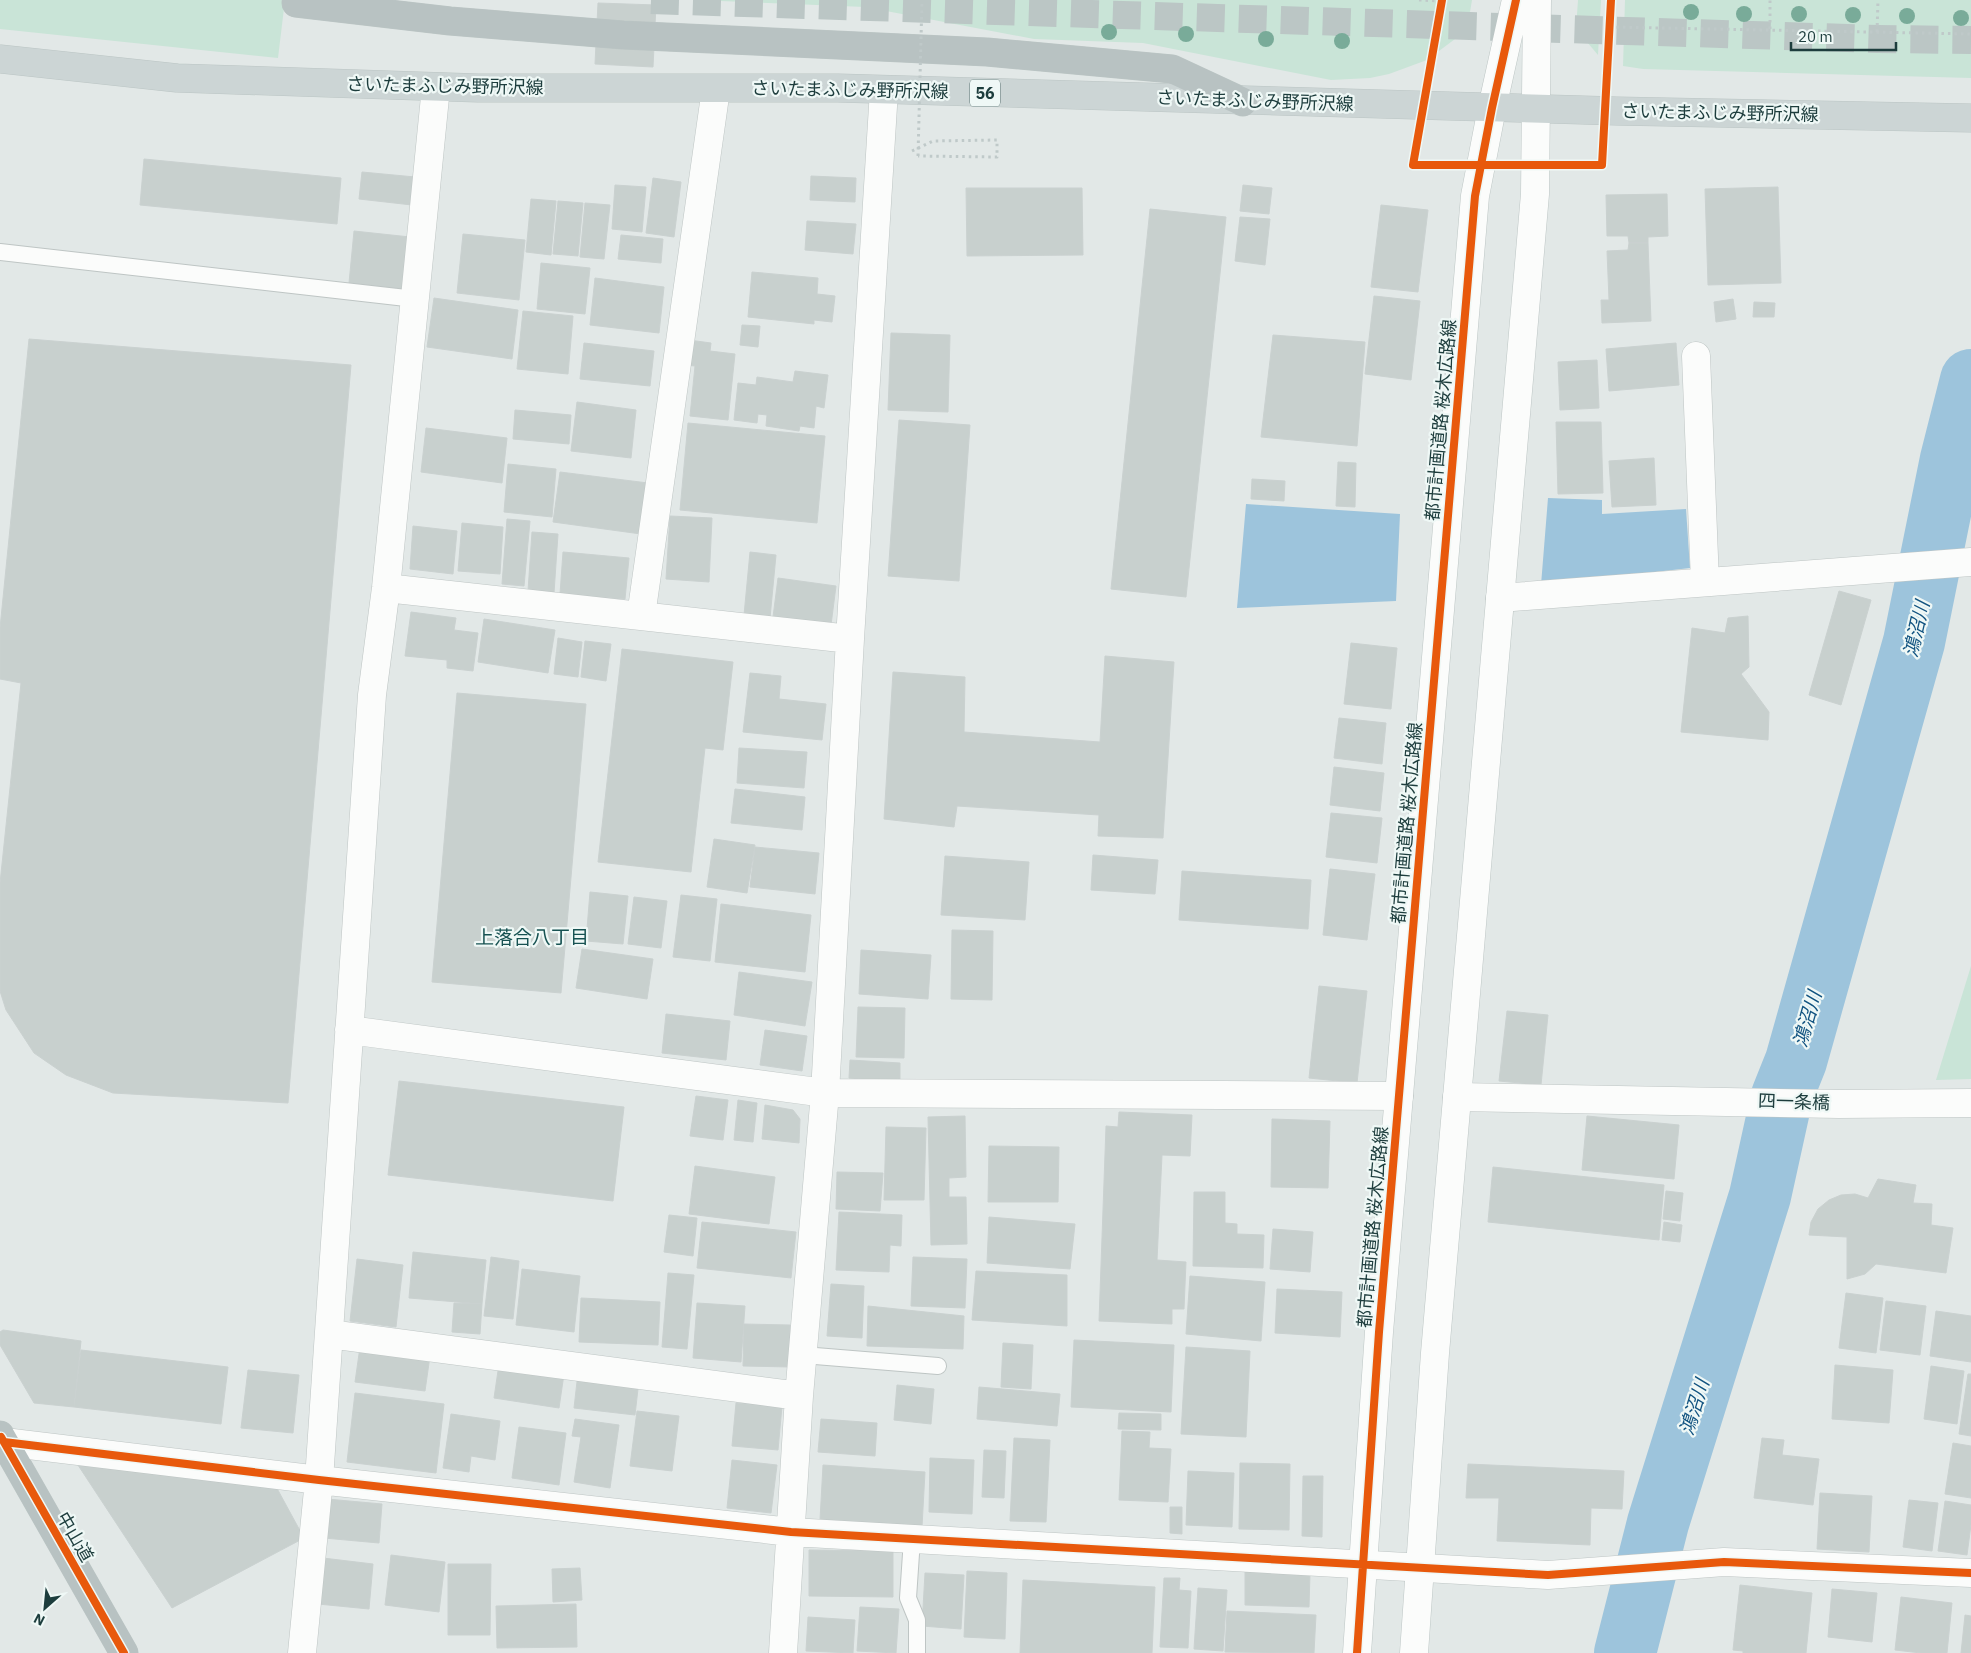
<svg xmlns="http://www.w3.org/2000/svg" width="1971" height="1653" font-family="'IBM Plex Sans','Noto Sans JP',sans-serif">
	<rect width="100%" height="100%" fill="#e2e8e7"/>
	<path fill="#c9e4d7" d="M0,0H285L278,58L0,29Z
		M696,0H1472L1467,30L1427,60L1389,74L1370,78L1331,80L1143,43L1034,39L865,7Z
		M1578,0H1601L1598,55L1576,29Z
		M1625,0H1971V78L1643,69L1623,66Z
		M1971,966V1079L1936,1080Z"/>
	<path fill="#9dc4dc" d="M1548,498L1602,500V514L1686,509L1690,568L1541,585Z
		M1246,504L1400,514L1396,601L1237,608Z"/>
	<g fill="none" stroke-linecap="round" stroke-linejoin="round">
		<path stroke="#9dc4dc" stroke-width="62" d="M1625,1653L1658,1523L1760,1196L1782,1096L1796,1061L1914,642L1951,459L1971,380"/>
	</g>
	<path fill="#c8d0ce" stroke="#cad1d0" d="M598,3L656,5L653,67L595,64Z
		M144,159L341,178L337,224L140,205Z
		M362,172L415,177L412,205L359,199Z
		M811,176L856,178L855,202L810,200Z
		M653,178L681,182L674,237L646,233Z
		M615,185L646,187L642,232L612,229Z
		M1243,185L1272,188L1269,214L1240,211Z
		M1778,187L1781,283L1708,285L1705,189Z
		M966,188H1082L1083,255L967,256Z
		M1667,194L1668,236L1648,237V243H1629L1628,236H1607L1606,195Z
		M531,199L556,201L551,255L526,252Z
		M558,201L583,203L578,256L553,254Z
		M585,203L610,205L604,259L580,257Z
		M1381,205L1428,210L1418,292L1371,287Z
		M1150,209L1226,217L1186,597L1111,589Z
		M1240,217L1270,219L1265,265L1235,261Z
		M807,221L856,224L853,254L805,250Z
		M354,231L410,237L405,289L349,283Z
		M463,234L525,240L519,300L457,293Z
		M621,235L663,239L661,263L618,259Z
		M1629,243H1648L1651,321L1602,323L1601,300H1609L1607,251L1628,250Z
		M541,263L590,268L585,314L537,309Z
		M752,272L818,278L817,294L835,296L832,322L814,320V324L748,317Z
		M595,278L664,287L659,333L590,325Z
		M1374,296L1420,301L1411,380L1365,374Z
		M434,298L518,310L512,359L427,347Z
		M1733,299L1736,319L1716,322L1714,302Z
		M1754,302L1775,303L1774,317H1753Z
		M523,311L573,316L568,374L517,369Z
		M742,325L760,326L758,347L740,345Z
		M891,333L950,335L948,412L888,410Z
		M1273,335L1365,342L1357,446L1261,437Z
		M29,339L351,365L288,1103L113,1093L66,1075L34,1053L6,1010L0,991V883L21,683L0,679V628Z
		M689,340L711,343L710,351L735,354L728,420L690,416L695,366L686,365Z
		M584,343L654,351L650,386L580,379Z
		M1676,343L1679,385L1609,391L1606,349Z
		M1597,360L1599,408L1560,410L1558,362Z
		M795,371L828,375L824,408L816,406L814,428L800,426L799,431L766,426L767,415L758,414L757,423L734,420L738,383L756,385L757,377L793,382Z
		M577,402L636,410L631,458L571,451Z
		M515,410L571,415L569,444L513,439Z
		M899,420L970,425L959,581L888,576Z
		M1556,422H1601L1603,493L1558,494Z
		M688,423L825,436L817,523L680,510Z
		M426,428L507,438L502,483L421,472Z
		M1654,458L1656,505L1612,507L1609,461Z
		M1338,462L1356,463L1355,507L1336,506Z
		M508,464L556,469L552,517L504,512Z
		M560,472L648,483L641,534L553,522Z
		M1252,479L1285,481L1284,501L1251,499Z
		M670,516L712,518L709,582L666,579Z
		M507,519L530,521L524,586L502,584Z
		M462,523L503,527L500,574L458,571Z
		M413,526L457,531L453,574L410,569Z
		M532,532L558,534L554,593L528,591Z
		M563,552L629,558L625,599L560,594Z
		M750,552L776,555L770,618L744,615Z
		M778,578L836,586L831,625L773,617Z
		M1839,591L1871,600L1841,705L1809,695Z
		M411,612L456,618L454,630L478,633L473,671L447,668V660L405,656Z
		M1748,616L1749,667L1741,674L1769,712L1768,740L1681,732L1692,628L1725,633L1728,618Z
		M484,619L555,630L548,673L478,662Z
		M558,638L582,642L578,677L554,674Z
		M585,641L611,644L606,681L581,677Z
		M1351,643L1397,648L1391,709L1344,704Z
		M622,649L733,662L723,750L705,748L691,872L598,862Z
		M1105,656L1174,662L1163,838L1098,836L1099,815L957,806L954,827L884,819L893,672L965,677L964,732L1100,742Z
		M750,673L781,676L779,699L826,704L822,740L743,732Z
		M457,693L586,704L561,993L432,982Z
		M1339,718L1386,723L1382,764L1334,758Z
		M739,748L807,752L804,788L737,783Z
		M1334,767L1384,773L1380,811L1330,805Z
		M735,789L805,797L802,830L731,823Z
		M1331,813L1382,818L1377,863L1326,857Z
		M714,839L755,845L747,893L707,887Z
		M755,847L819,853L815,894L750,887Z
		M1093,855L1158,860L1155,894L1091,890Z
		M945,856L1029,862L1025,920L941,915Z
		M1330,869L1375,874L1367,940L1323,935Z
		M1182,871L1311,880L1308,929L1179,920Z
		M590,892L628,896L623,944L586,941Z
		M681,895L717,899L710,961L673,957Z
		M634,897L667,901L661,948L628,944Z
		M721,904L811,915L805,972L715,962Z
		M952,930L993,931L992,1000L951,999Z
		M582,949L653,959L647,999L576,988Z
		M861,950L931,955L928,999L859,994Z
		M739,972L812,982L805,1026L734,1015Z
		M1319,986L1367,991L1357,1083L1309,1078Z
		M858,1007L905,1008L904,1058L856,1057Z
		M1507,1011L1548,1015L1541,1085L1499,1081Z
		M666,1014L730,1021L726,1060L662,1053Z
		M765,1030L807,1036L802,1071L760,1065Z
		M850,1060L900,1063V1082L849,1078Z
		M399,1081L624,1107L613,1201L388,1175Z
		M696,1096L728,1100L723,1140L690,1136Z
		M738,1100L757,1103L753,1142L734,1140Z
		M765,1105L793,1110L800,1119L799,1143L762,1139Z
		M1119,1112L1192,1115L1190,1156L1162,1155L1157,1260L1186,1262L1184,1309H1172V1324L1099,1321L1106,1126L1118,1127Z
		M965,1116L966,1177L949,1178V1197H966L967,1244L931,1245L928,1117Z
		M1587,1116L1679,1125L1674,1179L1582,1170Z
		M1272,1119L1330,1121L1328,1188L1271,1187Z
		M886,1127L926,1128L924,1200H884Z
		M989,1146L1059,1147L1058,1202H988Z
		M695,1166L775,1177L769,1224L689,1214Z
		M1493,1167L1664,1185L1659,1240L1488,1222Z
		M837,1172L883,1173L880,1211L836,1209Z
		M1878,1179L1916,1185L1913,1203L1932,1204L1931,1225L1953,1228L1946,1273L1876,1264L1865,1274L1847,1279V1237L1809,1235L1811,1222L1818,1209L1829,1200L1841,1195L1855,1194L1868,1198Z
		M1666,1191L1683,1193L1680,1221L1663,1219Z
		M1194,1192H1225V1223L1237,1224V1234L1264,1235L1263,1268L1193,1266Z
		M839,1212L902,1215L901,1246L890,1245L889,1272L836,1270Z
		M669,1215L697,1218L693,1256L664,1252Z
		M989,1217L1075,1224L1070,1269L987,1263Z
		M702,1222L796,1232L791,1278L697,1268Z
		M1664,1222L1682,1225L1680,1242L1662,1240Z
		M1273,1229L1313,1232L1310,1272L1270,1269Z
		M413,1252L486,1260L482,1304L409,1298Z
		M491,1257L519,1261L513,1319L484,1316Z
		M913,1257L967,1259L965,1308L911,1306Z
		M357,1259L403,1265L396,1327L350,1321Z
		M522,1269L580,1276L574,1332L516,1325Z
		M976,1271L1067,1275V1326L972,1320Z
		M668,1273L694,1275L687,1349L662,1347Z
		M1190,1276L1265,1282L1261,1341L1186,1334Z
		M831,1284L864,1286L862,1338L827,1336Z
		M1277,1289L1342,1292L1340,1337L1275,1333Z
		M1846,1293L1883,1298L1876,1353L1839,1348Z
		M581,1298L660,1302L658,1345L579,1342Z
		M1886,1301L1926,1306L1920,1355L1880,1350Z
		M454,1303L482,1304L480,1334L452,1332Z
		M697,1303L745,1306L741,1362L693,1358Z
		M868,1306L964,1316L963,1349L867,1346Z
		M1936,1311L1971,1316V1362L1930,1356Z
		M744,1324L790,1325V1367L743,1366Z
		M3,1330L81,1341L74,1407L34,1403L0,1345V1332Z
		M1074,1340L1174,1345L1171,1412L1071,1407Z
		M1003,1343L1033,1345L1031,1389L1001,1387Z
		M360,1347L430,1356L425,1391L355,1382Z
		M1186,1347L1250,1351L1246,1437L1181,1434Z
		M81,1350L228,1367L221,1424L74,1407Z
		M499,1364L564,1374L559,1408L494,1398Z
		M1835,1365L1893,1370L1889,1423L1832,1419Z
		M1931,1366L1964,1371L1957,1424L1924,1419Z
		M248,1370L299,1375L293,1433L241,1428Z
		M578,1373L639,1380L635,1415L574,1408Z
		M1968,1374H1971V1436L1959,1434Z
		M897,1385L934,1389L931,1424L894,1420Z
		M979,1387L1060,1394L1057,1426L977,1419Z
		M355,1393L444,1404L436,1473L347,1462Z
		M736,1403L782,1406L778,1450L732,1446Z
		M637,1411L679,1416L672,1471L630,1466Z
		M1119,1413L1161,1414V1430L1118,1429Z
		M451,1414L500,1421L495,1460L471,1456L469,1472L443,1468Z
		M575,1419L619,1425L610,1488L574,1482L581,1437L572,1436Z
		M821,1419L877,1423L875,1456L818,1452Z
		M519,1427L566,1433L559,1485L512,1478Z
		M1122,1431L1150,1432L1149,1448L1171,1449L1168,1502L1119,1500Z
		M1014,1438L1050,1440L1046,1522L1010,1521Z
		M1762,1438L1784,1440L1782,1455L1819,1459L1813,1505L1754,1498Z
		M1953,1443L1971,1446V1498L1945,1494Z
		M984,1450L1006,1451L1004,1498L982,1497Z
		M72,1456L273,1481L304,1538L172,1608Z
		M930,1458L974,1460L972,1514L929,1512Z
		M732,1460L777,1465L771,1513L727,1508Z
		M1240,1463L1290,1464L1289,1530L1239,1529Z
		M1468,1464L1624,1471L1622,1509L1591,1508L1590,1545L1497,1541L1499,1498H1466Z
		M823,1465L925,1472L922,1527L820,1520Z
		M1188,1471L1234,1473L1232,1527L1186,1525Z
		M1303,1476H1323L1322,1537L1302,1536Z
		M1820,1493L1872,1496L1869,1552L1817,1549Z
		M327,1499L382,1504L379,1543L324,1538Z
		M1909,1500L1938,1503L1932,1551L1903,1547Z
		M1945,1501L1971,1505V1525L1967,1555L1938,1551Z
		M1170,1507H1182V1534L1170,1533Z
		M809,1550L893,1551V1597L809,1596Z
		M391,1555L445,1562L439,1612L385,1605Z
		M323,1558L373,1564L369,1609L318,1604Z
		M448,1564H491L490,1635H448Z
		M580,1568L582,1600L553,1602L552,1569Z
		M1245,1570L1310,1573L1309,1607L1245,1605Z
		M967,1571L1007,1573L1005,1639L964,1637Z
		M925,1573L964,1575L961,1629L922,1626Z
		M1164,1578H1180L1179,1590L1191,1591L1188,1648L1160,1647Z
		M1023,1580L1155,1587L1152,1653H1020Z
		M1740,1585L1812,1593L1806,1653H1743V1651L1733,1650Z
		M1198,1588L1227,1590L1223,1651L1194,1649Z
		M1832,1589L1877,1593L1872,1642L1828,1637Z
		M1901,1597L1952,1603L1947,1653H1921L1895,1650Z
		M576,1604L577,1647L497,1648L496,1606Z
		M860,1607L899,1609L896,1653L857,1651Z
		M1227,1611L1316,1615L1314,1653L1225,1652Z
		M1965,1615L1971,1616V1653H1961Z
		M808,1617L855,1620L853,1653L806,1651Z"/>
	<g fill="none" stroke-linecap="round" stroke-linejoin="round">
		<path stroke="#bbc6c5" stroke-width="28" stroke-dasharray="28 14" stroke-linecap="butt" d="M651,0L1878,39L1971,40"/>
		<g stroke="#bec5c4" stroke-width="18">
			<path id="lane" d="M0,252L415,299
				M803,1355L938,1366
				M912,1539L908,1598L917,1620V1653"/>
		</g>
		<g stroke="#bec5c4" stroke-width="29">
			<path id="street" d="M1696,356L1705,582
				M386,588L850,639
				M1500,598L1971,562
				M641,616L716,89
				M349,1030L825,1093L1399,1096
				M1457,1097L1839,1104L1971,1103
				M329,1334L799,1396
				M4,1442L319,1480L791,1532L1548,1575L1724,1562L1971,1573
				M302,1653L319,1480L372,695L386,588L436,87
				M783,1653L799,1396L825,1093L850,639L884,90"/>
		</g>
		<g stroke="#bdc6c5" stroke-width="29">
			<path id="secondary" d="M1357,1653L1379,1332L1475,196L1492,108L1516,0
				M1414,1653L1435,1353L1535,194L1537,0"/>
		</g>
		<g stroke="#bbc5c4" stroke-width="29">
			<path id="primary" d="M0,59L177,78L478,88H838L1616,111L1971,118"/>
		</g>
		<g stroke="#bbc5c4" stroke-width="29">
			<path id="highway" d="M296,3L450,21L623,35L987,52L1172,69L1243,102
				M0,1435L124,1653"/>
		</g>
		<path stroke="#bfc9c9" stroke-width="3" stroke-dasharray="2.5 4" stroke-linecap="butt" d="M1419,0L1442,1
			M1610,27L1971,34
			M1770,29V0
			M1877,32L1878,0
			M912,151L933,141L997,140V157L918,156"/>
		<use href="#lane" stroke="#fbfcfb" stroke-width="16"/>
		<use href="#street" stroke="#fbfcfb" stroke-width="28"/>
		<use href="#secondary" stroke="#fbfcfb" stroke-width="28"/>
		<use href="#primary" stroke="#ccd5d5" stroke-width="28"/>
		<use href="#highway" stroke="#b8c2c2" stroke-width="28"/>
		<path stroke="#bfc9c9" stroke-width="3" stroke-dasharray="2.5 4" stroke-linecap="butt" d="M918,156L922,0"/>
		<g stroke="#eff8f6" stroke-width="11">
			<path id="cycleway" d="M1442,0L1413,165H1602L1611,0
				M1,1437L124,1653
				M4,1442L319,1480L791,1532L1548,1575L1724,1562L1971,1573
				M1357,1653L1379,1332L1475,196L1492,108L1516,0"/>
		</g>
		<use href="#cycleway" stroke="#e8590c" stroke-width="8"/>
	</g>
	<g fill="#79ab99">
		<circle cx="1691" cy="12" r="8"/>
		<circle cx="1744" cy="14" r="8"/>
		<circle cx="1799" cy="14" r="8"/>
		<circle cx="1853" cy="15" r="8"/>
		<circle cx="1907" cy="16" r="8"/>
		<circle cx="1961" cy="18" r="8"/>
		<circle cx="1109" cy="32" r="8"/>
		<circle cx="1186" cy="34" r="8"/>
		<circle cx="1266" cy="39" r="8"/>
		<circle cx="1342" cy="41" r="8"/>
	</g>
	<g text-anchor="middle" stroke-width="4.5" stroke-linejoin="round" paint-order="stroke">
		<rect fill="#eff8f6" stroke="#5c7574" stroke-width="1" x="970" y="79.5" width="30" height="27" rx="4"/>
		<g font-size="16" font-weight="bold" fill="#1d3d3d">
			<text x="985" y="99">56</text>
		</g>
		<g font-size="18" fill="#1d3d3d" stroke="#eff8f6">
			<text transform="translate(445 86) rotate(1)" y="6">さいたまふじみ野所沢線</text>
			<text transform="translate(850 90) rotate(1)" y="6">さいたまふじみ野所沢線</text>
			<text transform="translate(1255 101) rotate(2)" y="6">さいたまふじみ野所沢線</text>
			<text transform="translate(1720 113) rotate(1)" y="6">さいたまふじみ野所沢線</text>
			<text transform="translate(1441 420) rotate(-85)" y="6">都市計画道路 桜木広路線</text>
			<text transform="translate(1407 823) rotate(-85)" y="6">都市計画道路 桜木広路線</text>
			<text transform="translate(1794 1102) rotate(2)" y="6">四一条橋</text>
			<text transform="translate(1373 1227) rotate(-85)" y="6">都市計画道路 桜木広路線</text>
			<text transform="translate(75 1537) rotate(60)" y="6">中山道</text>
		</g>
		<g font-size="19" font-style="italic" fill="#115380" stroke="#eff8f6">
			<text transform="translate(1916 629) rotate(-77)" y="7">鴻沼川</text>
			<text transform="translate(1807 1019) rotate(-74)" y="7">鴻沼川</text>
			<text transform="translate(1694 1407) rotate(-73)" y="7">鴻沼川</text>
		</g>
		<g font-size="19" fill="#175252" stroke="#eff8f6">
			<text x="532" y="944">上落合八丁目</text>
		</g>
	</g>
	<g transform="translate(45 1608) rotate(207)" stroke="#eff8f6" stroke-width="4" paint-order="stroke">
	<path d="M0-4L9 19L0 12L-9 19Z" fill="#1d3d3d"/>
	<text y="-8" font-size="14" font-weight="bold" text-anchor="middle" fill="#1d3d3d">N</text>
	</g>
	<path d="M1791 42v8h105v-8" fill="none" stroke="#1d3d3d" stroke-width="2.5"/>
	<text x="1798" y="42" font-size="15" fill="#1d3d3d" stroke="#eff8f6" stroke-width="4" paint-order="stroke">20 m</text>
</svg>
